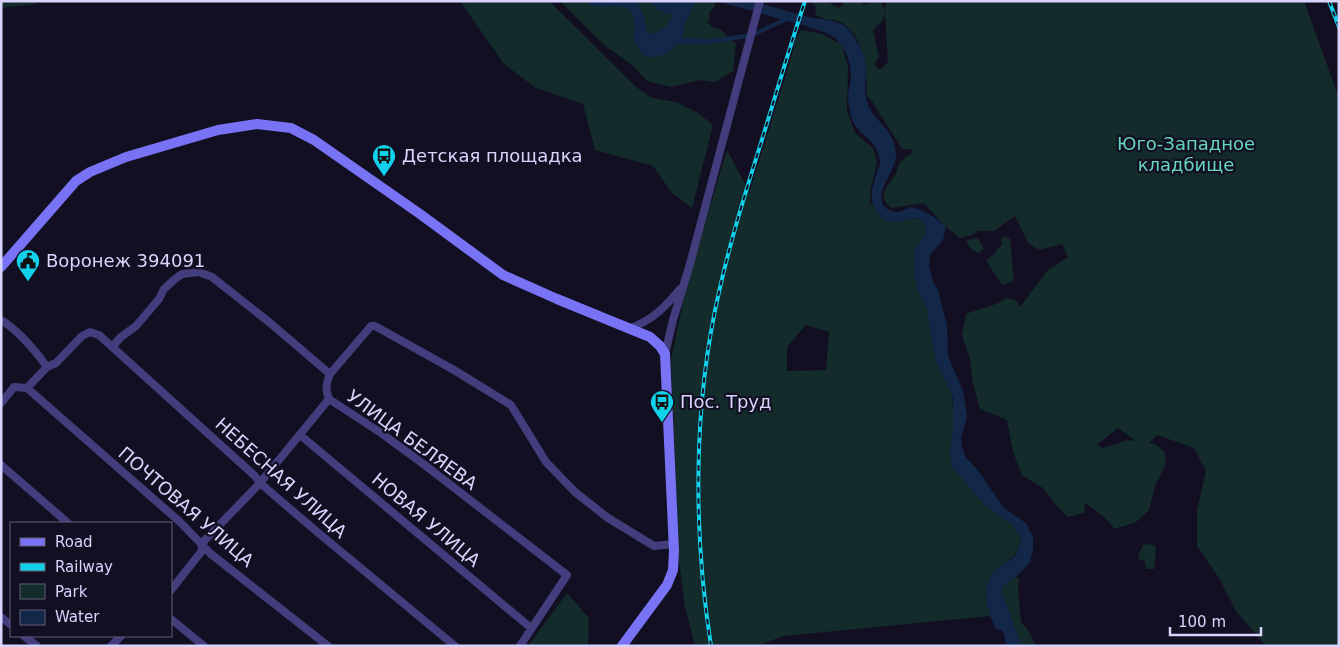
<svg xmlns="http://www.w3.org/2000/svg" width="1340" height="647" font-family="'DejaVu Sans',sans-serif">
	<rect width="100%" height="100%" fill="#130f22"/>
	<path fill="#132b2b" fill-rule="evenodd" d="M1,1H37L36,4L1,8Z
		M458,1H549L636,87L652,98L676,102L698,113L713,125L692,208L672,193L653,166L595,150L583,104L536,88L504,64L462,4Z
		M560,1H714L715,6L709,13L710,18L707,22L714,28L720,29L736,44L733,71L715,82L701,80L671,87L647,81L632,65L603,44Z
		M811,1H827L838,8L842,6L845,1H863V5L880,1L885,10L886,1H1304L1339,98V646H1266L1236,611L1219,578L1197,546V510L1206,471L1194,448L1157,435L1149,443L1155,444L1165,452L1166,464L1155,486L1149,510L1136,522L1115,529L1104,517L1085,503L1084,513L1068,517L1054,503L1043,488L1022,475L1013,452L1007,420L980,409L973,383L969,356L962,335L966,314C980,308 994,307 1006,298L1016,300L1020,307L1048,270L1068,257L1062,244L1039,250L1028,243L1015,216L994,231H978L972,235L960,238L944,225L924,203L891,208C876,194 887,187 896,174C898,170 896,170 898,166C900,161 908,155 913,152L910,149H902L872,101L867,96C866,71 866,36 840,22C832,18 826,22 815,14L816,8ZM885,12L888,62L880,70L874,64L879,57L873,30L882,21ZM1118,428L1136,441L1128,440L1103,448L1097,445Z
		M801,30L822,34L841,44L848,66L847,111L855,133L873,148L877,162L871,188L870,204H873L877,211L894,222L907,219H920L925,225L926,233L924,236L929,323L936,361L952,394L954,426L950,450L1002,517L1008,521L1017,530L1021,538L1020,546L1015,555L995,571L986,593L990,616L784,636L756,646H695L685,606L679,561L671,360L687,283L727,150L750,194V190L791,59L795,40ZM806,325L829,332L826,370L787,371V347Z
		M1004,236L1010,239L1014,281L1003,285L995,275L986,260L996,253L997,249L1002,245L1001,239Z
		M978,238L984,249L978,253C972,250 968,247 966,240Z
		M1151,544L1156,547L1154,569H1146L1145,561L1138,559L1139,554L1143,545Z
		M1012,577H1016L1019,579L1018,592L1021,622L1029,631L1036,646H1017L1000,595L1005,580Z
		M567,593L589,618L588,646H528Z"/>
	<path fill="#132748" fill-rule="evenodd" d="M585,1H637L644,16L647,32L649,34C660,33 667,26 672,17V14L657,10L651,1H751L813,18C821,18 835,21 843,25C850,28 864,51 865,60C867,75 862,95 870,109C880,126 895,131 896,155C897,170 868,199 889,210C896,214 903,211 910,207C924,210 936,217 946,227L943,240L930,255L929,266L934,284L938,290L947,325L948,356L963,391L967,416L961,439L962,447L966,458L977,469L1004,508L1026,523L1033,537V548L1030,562L1019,574L1003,586L1002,593L1022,646H1006L1004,633L1002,630H997C987,614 981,590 993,573C1004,558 1018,565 1021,538L1012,524L985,505L952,467L950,450L953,431V398L936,361L930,333L927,308L919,293L914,273L915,249L926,233L925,225C917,212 906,222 894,222C891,222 888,221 885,221C864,203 873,184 880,163C878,138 858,137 852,119C849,110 847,98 849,89C850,85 851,81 851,78C852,63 844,42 830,35C817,28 801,25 787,21L753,37L711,44H678C673,51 653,62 644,55C639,51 636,43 633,38C636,25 635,20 629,9C625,8 621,6 617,6C605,6 595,10 585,1ZM716,1L781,19H782L752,33L711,39L682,38L686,22L695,3Z"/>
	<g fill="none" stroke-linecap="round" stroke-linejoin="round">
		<path stroke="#423e7d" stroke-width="8" d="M1,320C20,332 34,349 47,367
			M630,328C652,321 666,306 680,289
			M112,347L121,337L136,326L159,299L164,289L175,279L182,274L199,272L212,277L269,322L330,374C326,384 325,389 329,399L381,433L426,466L567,575L520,646
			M665,354L673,320L690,264L760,1
			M330,374L371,326H375L454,370L511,405L546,462L575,492L608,518L654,546L673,544
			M27,388L180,522L211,554L328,646
			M1,403L14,387L27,388L47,367L56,363L82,336L90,332L99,335L255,476L260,483L316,531L455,646
			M300,435L531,628
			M1,465L68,523
			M171,590L201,552L204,541L260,483L329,399
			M1,617L11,625
			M171,619L204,646
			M24,636L37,646
			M111,646L121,636"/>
		<path stroke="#7872f5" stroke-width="10" d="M1,267L76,181L90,172L126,157L218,130L257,124L291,128L314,140L420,214L503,275L557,299L650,337L660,346L665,354L674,551L673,570L667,585L622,646"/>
		<g stroke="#11d0ea" stroke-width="4">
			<path id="rail" d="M1329,1L1339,27
				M711,646C693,531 693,405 719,292C730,242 745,194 760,146C775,98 789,49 805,1"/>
		</g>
		<use href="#rail" stroke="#130f22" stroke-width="2" stroke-dasharray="5.5" stroke-linecap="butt"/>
	</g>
	<defs>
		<g id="bus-pin" transform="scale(1.25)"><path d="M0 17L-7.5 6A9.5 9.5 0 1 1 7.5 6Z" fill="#11d0ea" stroke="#130f22"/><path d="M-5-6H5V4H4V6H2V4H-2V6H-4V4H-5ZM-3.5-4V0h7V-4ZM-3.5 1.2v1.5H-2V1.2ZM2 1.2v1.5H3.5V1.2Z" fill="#111"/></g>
		<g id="civic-pin" transform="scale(1.25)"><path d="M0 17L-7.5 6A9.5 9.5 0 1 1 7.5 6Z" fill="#11d0ea" stroke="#130f22"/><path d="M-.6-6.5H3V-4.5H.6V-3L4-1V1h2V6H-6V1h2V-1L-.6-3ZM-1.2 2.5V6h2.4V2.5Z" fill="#111"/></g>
	</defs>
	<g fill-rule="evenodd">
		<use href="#bus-pin" x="384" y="156"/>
		<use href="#civic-pin" x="28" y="261"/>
		<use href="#bus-pin" x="662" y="402"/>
	</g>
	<g text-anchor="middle" stroke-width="4.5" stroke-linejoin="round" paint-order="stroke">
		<g font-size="18" fill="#65d6bc" stroke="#130f22">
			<text x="1186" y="150">Юго-Западное<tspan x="1186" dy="21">кладбище</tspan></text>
		</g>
		<g font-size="18" fill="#d9d4fc" stroke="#130f22" text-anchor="start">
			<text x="402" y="162">Детская площадка</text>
			<text x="46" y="267">Воронеж 394091</text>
			<text x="680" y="408">Пос. Труд</text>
		</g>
		<g font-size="18" fill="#d9d4fc" stroke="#130f22">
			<text transform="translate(412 440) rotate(36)" y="6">УЛИЦА БЕЛЯЕВА</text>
			<text transform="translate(281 478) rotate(42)" y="6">НЕБЕСНАЯ УЛИЦА</text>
			<text transform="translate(186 507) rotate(41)" y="6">ПОЧТОВАЯ УЛИЦА</text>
			<text transform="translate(426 520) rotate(40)" y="6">НОВАЯ УЛИЦА</text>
		</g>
	</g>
	<rect width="1340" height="647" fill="none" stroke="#d9d4fc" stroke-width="5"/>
	<rect x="10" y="522" width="162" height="115" fill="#130f22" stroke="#625e79"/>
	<rect x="20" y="538" width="25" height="8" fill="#7872f5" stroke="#625e79"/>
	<text x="55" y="547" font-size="15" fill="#d9d4fc">Road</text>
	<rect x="20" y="563" width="25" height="8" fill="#11d0ea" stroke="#625e79"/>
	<text x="55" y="572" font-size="15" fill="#d9d4fc">Railway</text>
	<rect x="20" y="584" width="25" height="15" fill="#132b2b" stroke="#625e79"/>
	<text x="55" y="597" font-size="15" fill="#d9d4fc">Park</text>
	<rect x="20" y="610" width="25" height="15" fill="#132748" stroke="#625e79"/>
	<text x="55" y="622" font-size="15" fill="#d9d4fc">Water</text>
	<path d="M1170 627v8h91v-8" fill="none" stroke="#d9d4fc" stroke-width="2.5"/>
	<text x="1178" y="627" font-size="15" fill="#d9d4fc" stroke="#130f22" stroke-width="4" paint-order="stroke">100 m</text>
</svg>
